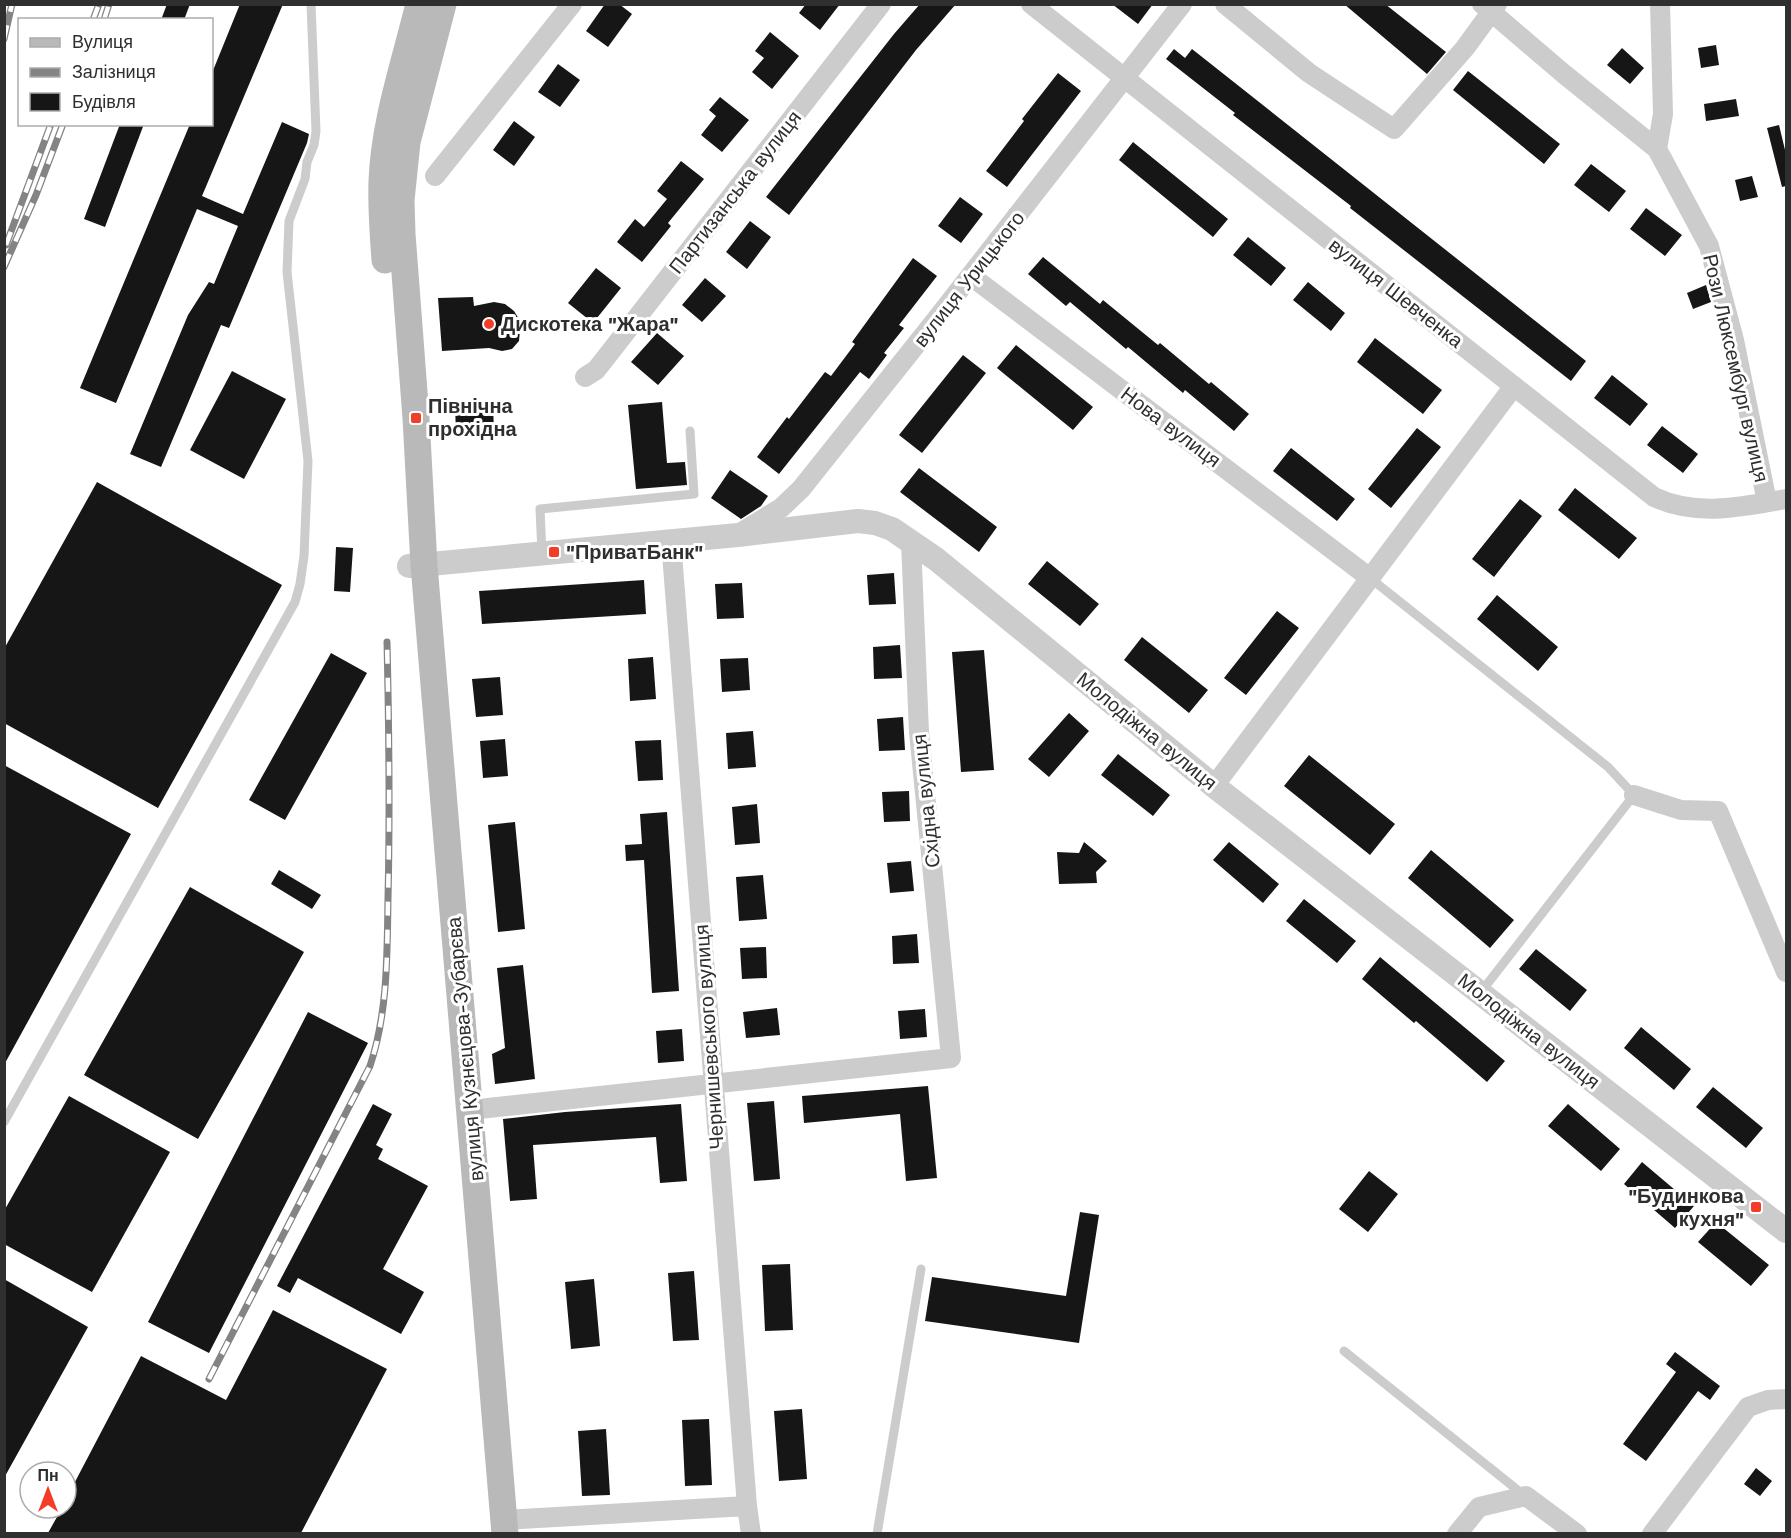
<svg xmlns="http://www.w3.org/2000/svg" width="1791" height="1538" font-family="'Work Sans',sans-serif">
	<rect width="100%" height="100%" fill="#fff"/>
	<path fill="#161616" d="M167,4H190L184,20H161Z
		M240,4H283L202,196L243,214L282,122L309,134L307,143L229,328L221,325L161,467L130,454L188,315L209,282L214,284L238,226L197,209L116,403L80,388L190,124H212V73Z
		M605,4H619L632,14L608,47L586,31Z
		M806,4H840L820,30L799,13Z
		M920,4H956L916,50L789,215L766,197L894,34Z
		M1112,4H1153L1138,24Z
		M1344,4H1385L1446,52L1427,74Z
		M770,32L799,56L772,89L752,72L764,58L755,51Z
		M1716,45L1719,65L1701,68L1698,48Z
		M1622,48L1644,68L1630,84L1607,65Z
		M1174,49L1185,58L1192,49L1586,361L1571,381L1350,208L1351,206L1233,115L1235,113L1166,59Z
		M558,64L580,80L560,107L538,92Z
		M1468,71L1560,144L1544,164L1453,90Z
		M1058,73L1081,91L1007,187L986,171L1024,121L1022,119Z
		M720,97L749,120L722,152L701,135L716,116L709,110Z
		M1736,99L1739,116L1706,121L1704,104Z
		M514,121L535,137L514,166L493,150Z
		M120,124H144L105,227L84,219Z
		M1779,125L1786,154V186L1782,187L1767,128Z
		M1133,142L1228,219L1213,237L1119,160Z
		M681,161L704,179L668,223L671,226L642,262L617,242L635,219L644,227L667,199L657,191Z
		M1591,164L1626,191L1609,212L1574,185Z
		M1752,176L1758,197L1740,201L1735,180Z
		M960,197L983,214L961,243L938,226Z
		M1646,208L1682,235L1665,256L1630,229Z
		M750,221L771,237L747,269L726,252Z
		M1248,237L1286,268L1271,286L1233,255Z
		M1043,257L1100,304L1103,300L1158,345L1160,343L1209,384L1211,382L1249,414L1234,431L1185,390L1183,393L1128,347L1126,349L1070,302L1066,306L1028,274Z
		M913,258L937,276L899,325L904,328L884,353L887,355L869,379L860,372L779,474L757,457L787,417L789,419L825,372L831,376L855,344L852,342Z
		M596,268L621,288L593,323L568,303Z
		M705,278L726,296L702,322L682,305Z
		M1308,282L1345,313L1331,331L1293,300Z
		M1706,285L1711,302L1693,309L1687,293Z
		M473,297L474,306L494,302L505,304L514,311L519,319L520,330L519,341L512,349L502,351L489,348L442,351L438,298Z
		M657,333L684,356L658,385L631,362Z
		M1375,338L1442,390L1423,414L1357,362Z
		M1016,345L1093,407L1073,430L997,368Z
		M963,355L986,373L922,453L899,435Z
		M232,371L286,399L244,479L190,450Z
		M1612,375L1648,404L1630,426L1594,398Z
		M662,402L667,463L685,462L687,485L636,489L628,405Z
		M493,403L494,434L456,435L455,404Z
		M1662,426L1698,454L1683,473L1647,445Z
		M1417,428L1441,447L1391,508L1368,489Z
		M1291,448L1355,499L1337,521L1273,471Z
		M919,468L997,527L979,552L900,492Z
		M730,470L768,496L761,506L741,519L711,498Z
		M97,482L282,585L158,808L4,723V649Z
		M1575,488L1637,538L1619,559L1558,510Z
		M1520,499L1542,516L1494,577L1472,559Z
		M336,547L353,548L350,592L334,591Z
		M1047,561L1099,604L1080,626L1028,584Z
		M894,573L896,604L869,605L867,575Z
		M644,580L646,614L482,624L479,591Z
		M742,583L744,618L717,619L715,584Z
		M1497,595L1558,647L1538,671L1477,619Z
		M1277,611L1299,628L1246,695L1224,678Z
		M1142,637L1208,690L1189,713L1124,660Z
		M900,645L902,678L874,679L873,647Z
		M984,650L994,770L961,772L952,652Z
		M331,653L367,673L285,820L249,800Z
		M653,657L656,699L630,701L628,659Z
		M748,658L750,690L722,692L720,659Z
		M500,677L503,715L476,717L472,679Z
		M1069,713L1089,731L1049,777L1028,759Z
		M903,717L905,750L879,751L877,719Z
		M753,731L756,767L728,769L726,733Z
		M505,739L508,776L483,778L480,741Z
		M661,740L663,780L638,781L635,741Z
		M1118,754L1170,795L1153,816L1101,775Z
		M1309,755L1395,824L1370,855L1284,786Z
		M4,765L131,834L4,1065Z
		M909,791L910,821L884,822L882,792Z
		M757,804L760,843L735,845L732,807Z
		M667,812L679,991L652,993L644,860L626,861L625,845L642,844L640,814Z
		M515,822L525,929L498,932L488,825Z
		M1084,842L1107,861L1096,872L1097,883L1059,884L1057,852L1079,853Z
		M1229,842L1279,884L1263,903L1213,860Z
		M1431,850L1514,920L1490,948L1408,878Z
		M911,861L914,891L890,893L887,863Z
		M279,870L321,895L312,909L271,884Z
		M763,875L767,919L739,921L736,877Z
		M190,887L304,952L198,1139L84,1075Z
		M1304,899L1356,941L1337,963L1286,921Z
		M917,934L919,963L893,964L892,936Z
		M766,947L767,978L742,979L740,948Z
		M1536,949L1587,990L1570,1011L1519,969Z
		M1380,957L1505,1061L1487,1082L1416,1021L1414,1023L1362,979Z
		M523,965L535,1079L495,1084L492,1054L505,1048L497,968Z
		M777,1008L780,1035L746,1038L743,1012Z
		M925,1009L927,1037L900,1039L898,1011Z
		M308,1012L368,1043L209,1353L148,1322Z
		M1641,1027L1691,1069L1674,1090L1624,1048Z
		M682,1029L684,1061L658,1063L656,1031Z
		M928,1086L937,1178L906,1181L900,1114L804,1123L802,1096Z
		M1713,1087L1763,1128L1746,1148L1696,1107Z
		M69,1096L170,1152L92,1292L4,1244V1211Z
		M774,1101L780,1179L754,1181L747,1103Z
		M373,1104L392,1114L376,1145L383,1149L378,1159L428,1186L383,1269L424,1292L401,1334L298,1278L290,1293L277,1286Z
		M681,1104L687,1181L660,1183L656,1137L533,1145L537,1199L510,1201L503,1119L565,1112Z
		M1568,1104L1620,1149L1601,1171L1548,1126Z
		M1642,1162L1694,1206L1675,1228L1624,1184Z
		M1369,1171L1398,1194L1368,1232L1339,1209Z
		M1080,1212L1099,1215L1079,1343L925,1321L932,1277L1066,1296Z
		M1716,1222L1769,1265L1751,1286L1698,1242Z
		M790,1264L793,1330L765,1331L762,1265Z
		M694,1271L699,1340L673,1341L668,1273Z
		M4,1279L88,1327L4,1478Z
		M594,1279L600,1346L571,1349L565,1282Z
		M273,1310L387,1369L301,1533H48L62,1508H66V1499L141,1356L226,1400Z
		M1675,1352L1720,1386L1710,1400L1698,1391L1646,1461L1623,1444L1676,1372L1666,1364Z
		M802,1409L807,1479L779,1481L774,1411Z
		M709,1419L712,1485L685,1486L682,1420Z
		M606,1429L610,1495L582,1496L578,1431Z
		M1756,1468L1772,1481L1760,1496L1744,1484Z"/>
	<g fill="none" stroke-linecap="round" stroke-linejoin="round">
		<path stroke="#ccc" stroke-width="9" d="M542,553L540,509L694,494L690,431
			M1370,578L1608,767L1634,795L1481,992
			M4,1122L295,602L300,584L304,556L308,461L287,272L289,221L305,179L307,162L314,145L316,131L311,4
			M1344,1351L1525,1496
			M877,1534L921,1269"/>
		<path stroke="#ccc" stroke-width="20" d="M1031,4L1654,497C1697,517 1741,507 1786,499
			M1225,4L1309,73L1394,129L1465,48L1497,4
			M1482,4L1564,74L1657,149L1709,246L1734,340L1767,502
			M1657,149L1663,114L1660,4
			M435,176L572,4
			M971,276L1370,578
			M585,377L596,370L604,360L881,4
			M740,533L781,508L801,489L935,321L1182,4
			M671,541L747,1506L751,1534
			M1214,786L1514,386
			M1634,795L1681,810L1718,811L1786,972
			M470,1110L951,1058L919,732L911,542
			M504,1520L747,1506
			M1457,1534L1479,1507L1526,1496L1577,1534
			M1652,1534L1748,1407L1768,1400L1786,1399"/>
		<path stroke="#ccc" stroke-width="24" d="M409,566L738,535L858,521L875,523L892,529L936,559L1214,786L1786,1231"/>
		<path stroke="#b9b9b9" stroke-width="27" d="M443,4L407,142L401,200L402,234L416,418L424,565L505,1534
			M385,260C383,234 381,208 382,181C384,122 405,62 419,4"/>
		<g stroke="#848484" stroke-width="7">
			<path id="rail" d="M93,20L99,4
				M104,20L109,4
				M4,39L12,4
				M6,245L51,124
				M4,267L36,195L63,124
				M209,1379L370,1066C388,1012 387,955 388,899C390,813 389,728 387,642"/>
		</g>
		<use href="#rail" stroke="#fff" stroke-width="4.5" stroke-dasharray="14" stroke-linecap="butt"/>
	</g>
	<g fill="#f23e26" stroke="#fff" stroke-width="2">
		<circle cx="489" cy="324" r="6"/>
		<rect x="410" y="412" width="12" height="12" rx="3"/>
		<rect x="548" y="546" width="12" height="12" rx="3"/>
		<rect x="1750" y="1201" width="12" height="12" rx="3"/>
	</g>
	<g text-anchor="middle" stroke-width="6" stroke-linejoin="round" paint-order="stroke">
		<g font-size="20" fill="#2f2f2f" stroke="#fff">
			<text transform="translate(735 192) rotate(-52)" y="7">Партизанська вулиця</text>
			<text transform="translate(969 279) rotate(-52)" y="7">вулиця Урицького</text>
			<text transform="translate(1396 293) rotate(38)" y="7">вулиця Шевченка</text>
			<text transform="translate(1736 368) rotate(77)" y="7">Рози Люксембург вулиця</text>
			<text transform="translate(1171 427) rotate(37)" y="7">Нова вулиця</text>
			<text transform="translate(1147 731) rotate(39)" y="7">Молодіжна вулиця</text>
			<text transform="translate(926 801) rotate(-96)" y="7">Східна вулиця</text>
			<text transform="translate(1529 1031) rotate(38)" y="7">Молодіжна вулиця</text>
			<text transform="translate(709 1037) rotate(-94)" y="7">Чернишевського вулиця</text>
			<text transform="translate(465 1049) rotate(-95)" y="7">вулиця Кузнєцова-Зубарєва</text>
		</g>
		<g font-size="20" font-weight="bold" fill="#2f2f2f" stroke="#fff" text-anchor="start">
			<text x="501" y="331">Дискотека "Жара"</text>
			<text x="428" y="413">Північна<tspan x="428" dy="23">прохідна</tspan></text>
			<text x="566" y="559">"ПриватБанк"</text>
			<text x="1744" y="1203" text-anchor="end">"Будинкова<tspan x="1744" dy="23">кухня"</tspan></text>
		</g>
	</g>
	<rect width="1791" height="1538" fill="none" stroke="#2f2f2f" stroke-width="12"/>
	<rect x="18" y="18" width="195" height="108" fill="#ffffff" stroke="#acacac" stroke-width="1.5"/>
	<rect x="30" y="38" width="30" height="9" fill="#b9b9b9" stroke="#acacac" stroke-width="1.5"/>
	<text x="72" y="48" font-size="18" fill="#2f2f2f">Вулиця</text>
	<rect x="30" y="68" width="30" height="9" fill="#848484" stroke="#acacac" stroke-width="1.5"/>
	<text x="72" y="78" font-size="18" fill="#2f2f2f">Залізниця</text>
	<rect x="30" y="93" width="30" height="18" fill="#161616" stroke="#acacac" stroke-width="1.5"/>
	<text x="72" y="108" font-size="18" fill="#2f2f2f">Будівля</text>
	<g transform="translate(48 1490)"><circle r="28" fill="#ffffff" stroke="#acacac" stroke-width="1.5"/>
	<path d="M0-4.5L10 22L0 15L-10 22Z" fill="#f23e26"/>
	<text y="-9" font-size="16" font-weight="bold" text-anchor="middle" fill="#2f2f2f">Пн</text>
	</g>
</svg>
